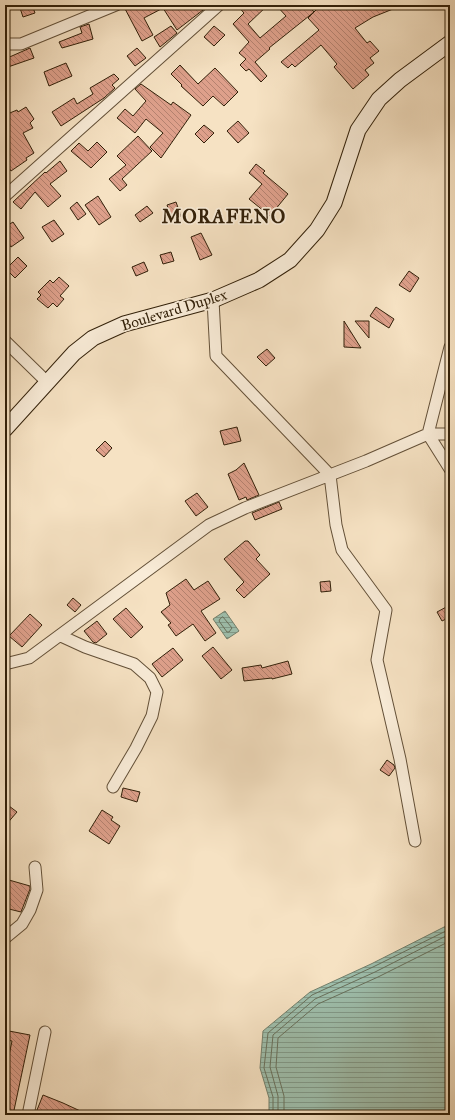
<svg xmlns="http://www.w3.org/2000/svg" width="455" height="1120" font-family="'IM FELL Great Primer',serif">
	<defs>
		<pattern id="water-rules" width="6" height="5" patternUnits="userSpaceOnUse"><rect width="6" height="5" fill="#9ebfad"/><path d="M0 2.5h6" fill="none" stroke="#819b8b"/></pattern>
		<pattern id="building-back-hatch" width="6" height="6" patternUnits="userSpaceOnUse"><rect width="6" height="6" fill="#dea08b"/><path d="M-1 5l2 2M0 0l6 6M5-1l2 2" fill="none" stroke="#b58270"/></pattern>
	</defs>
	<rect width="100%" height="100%" fill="#f6e2c3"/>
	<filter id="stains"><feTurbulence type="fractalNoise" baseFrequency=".005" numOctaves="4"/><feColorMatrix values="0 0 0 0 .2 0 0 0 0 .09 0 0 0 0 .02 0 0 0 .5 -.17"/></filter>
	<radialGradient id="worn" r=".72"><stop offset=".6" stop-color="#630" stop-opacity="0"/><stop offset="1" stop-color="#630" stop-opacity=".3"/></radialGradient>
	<path fill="url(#water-rules)" stroke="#737f6b" d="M225,611L239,631L227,639L213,619Z
		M450,924V1115H269V1098L260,1068L263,1031L310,992L371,964Z"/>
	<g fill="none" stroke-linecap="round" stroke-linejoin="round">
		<path stroke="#68705b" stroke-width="1" d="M223,617L232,628L229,632H227L219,621L220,619Z
			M273,1115V1097L264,1068L268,1033L312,995L373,967L450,929
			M278,1115V1096L270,1067L273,1035L315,999L375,972L450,934
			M284,1115V1096L276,1067L278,1038L318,1004L378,977L450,941"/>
	</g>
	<path fill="url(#building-back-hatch)" stroke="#322009" d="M19,5H32L35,13L23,17Z
		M123,5H199L203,10L177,30L163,8L144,18L153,35L142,41Z
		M237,5H268L248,24L260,38L286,16L276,5H295L300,10L308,5L314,12L269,48L270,49L255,62L267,76L261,82L249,69L246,71L240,65L246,59L239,53L249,42L233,24L244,13Z
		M321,5H403L373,17L355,28L367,43L370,41L379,51L370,58L374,63L365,70L369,75L353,89L334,67L337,64L321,45L295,67L292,64L288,68L281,62L319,30L308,18Z
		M89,24L93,39L62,48L59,42L82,33L80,27Z
		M171,26L177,33L160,47L154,37Z
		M214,26L225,35L214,46L204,37Z
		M30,48L34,58L5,68V59Z
		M137,48L146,58L135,66L127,56Z
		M66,63L72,76L49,86L44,72Z
		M180,65L198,84L215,68L238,92L224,106L213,96L203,106L181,86L182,85L171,74Z
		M114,74L119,79L112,85L115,88L104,98L61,126L52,112L74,98L77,104L93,94L90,88Z
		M141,84L171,105L173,102L191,115L161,158L150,147L163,133L146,119L135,133L117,118L125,109L133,116L146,101L135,89Z
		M26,107L34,119L30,123L33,128L23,133L34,153L26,158L27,160L11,171L5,162V115L17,110L18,112Z
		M238,121L249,133L238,143L227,131Z
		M204,125L214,133L204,143L195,134Z
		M138,136L152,151L122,179L127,185L120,191L109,179L126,165L117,156Z
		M97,142L107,152L91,168L71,151L79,143L88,151Z
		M60,161L67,171L50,184L61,196L48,207L35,192L21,209L13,202L45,172L46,173Z
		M256,164L265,171L263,173L288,194L270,216L249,199L262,184L249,173Z
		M98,196L111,217L99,225L85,205Z
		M77,202L86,214L78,220L70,208Z
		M176,202L181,216L172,219L167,205Z
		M147,206L153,213L140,222L135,215Z
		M54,220L64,234L52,242L42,227Z
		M13,222L24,238L11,247L5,239V227Z
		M201,233L212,255L200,260L191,237Z
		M171,252L174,261L163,264L160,255Z
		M18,257L27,266L15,278L6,269Z
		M144,262L148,271L136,276L132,267Z
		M409,271L419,278L410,292L399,285Z
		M59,277L69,286L60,296L64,299L57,307L53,303L48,308L37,299L41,295L38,292L50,280L53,283Z
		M376,307L394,319L389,328L370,316Z
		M344,321L361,348L344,347Z
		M355,321H369V338Z
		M267,349L275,358L266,366L257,357Z
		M237,427L241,441L224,445L220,431Z
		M105,441L112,448L104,457L96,450Z
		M244,463L259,495L247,500L246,497L239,500L228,474L236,470Z
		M197,493L208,507L196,516L185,501Z
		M279,502L282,509L255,520L252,513Z
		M245,541H248L260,555L256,559L270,574L244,598L236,590L244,582L224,559Z
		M186,579L194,590L208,581L220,599L201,611L216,633L205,641L193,624L176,636L168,625L171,623L161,612L170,605L166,593Z
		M330,581L331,591L321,592L320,582Z
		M73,598L81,605L75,612L67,605Z
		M450,605V617L442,621L437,612Z
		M126,608L143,627L131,638L113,619Z
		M30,614L42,625L22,647L9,636Z
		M97,621L107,634L96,643L93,642L84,631Z
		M213,647L232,670L221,679L202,656Z
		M173,648L183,660L162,677L152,664Z
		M288,661L292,674L272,679V678L244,681L242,668L261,665L262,668Z
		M387,760L394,765L395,768L389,776L380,770Z
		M123,788L140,792L137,802L121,797Z
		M9,806L17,812L5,826V811Z
		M102,810L113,817L111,820L120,826L109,844L89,831Z
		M9,880L30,886V889L21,912L5,908V897Z
		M9,1031L30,1035L13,1115H5V1065H7L12,1041L7,1040Z
		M43,1095L63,1103L89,1115H35Z"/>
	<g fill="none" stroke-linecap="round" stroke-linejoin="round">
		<g stroke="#635038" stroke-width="13">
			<path id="street" d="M5,44H21L116,5
				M5,196L219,5
				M213,300L216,356L330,475L336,525L342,550L386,610L377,660L400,759L415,841
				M5,341L48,383
				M428,434L450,469
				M428,434H450
				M61,636L85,647L134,664L150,678L157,692L152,716L136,748L113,787
				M5,664L29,658L209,525L245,508L366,461L428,434L450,347
				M5,938L22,924L30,910L37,890L35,867
				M28,1115L45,1032"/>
		</g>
		<g stroke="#322009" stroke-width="17">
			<path id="secondary" d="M5,429L74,353L93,338L124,324L213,300L259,280L290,260L317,230L334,203L358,130L379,99L400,80L450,43"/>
		</g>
		<use href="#street" stroke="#f9ecd8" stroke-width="11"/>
		<use href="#secondary" stroke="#f9ecd8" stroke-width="15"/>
	</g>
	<g text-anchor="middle" stroke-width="3.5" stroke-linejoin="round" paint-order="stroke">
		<g font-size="15" fill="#322009" stroke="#f9ecd8">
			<text transform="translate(174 310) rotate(-17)" y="5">Boulevard Duplex</text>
		</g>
		<g font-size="19" font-weight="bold" letter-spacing="1" fill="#322009" stroke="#f9ecd8">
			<text x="224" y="223">MORAFENO</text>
		</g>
	</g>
	<rect width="455" height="1120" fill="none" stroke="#f6e2c3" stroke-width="20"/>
	<rect x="6" y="6" width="443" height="1108" fill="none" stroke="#322009" stroke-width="2"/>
	<rect x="10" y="10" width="435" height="1100" fill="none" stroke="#322009"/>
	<rect width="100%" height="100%" filter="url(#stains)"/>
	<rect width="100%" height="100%" fill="url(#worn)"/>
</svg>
